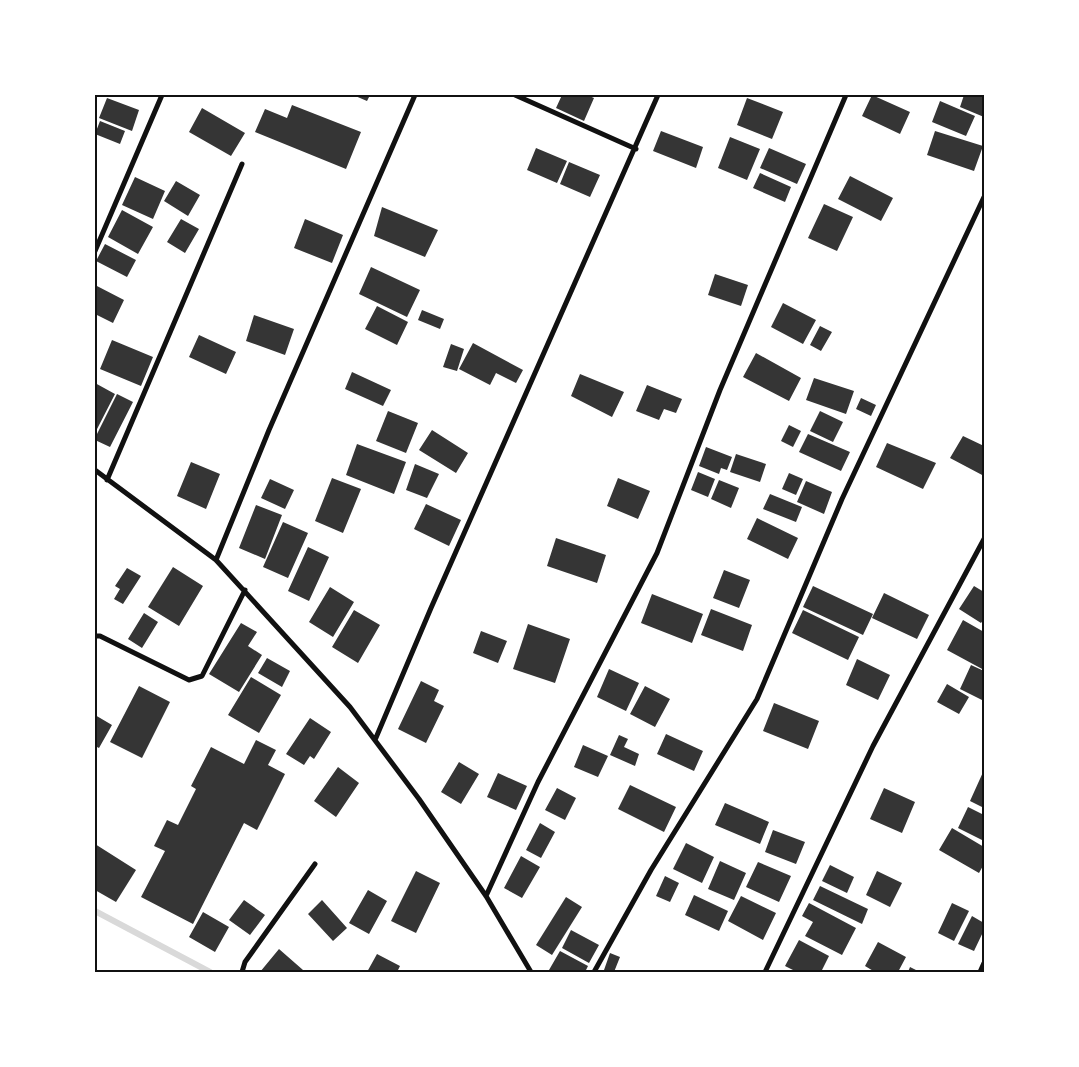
<svg xmlns="http://www.w3.org/2000/svg" width="1079" height="1067" font-family="'Alegreya Sans',sans-serif">
	<rect width="100%" height="100%" fill="#fff"/>
	<g fill="none" stroke-linecap="round" stroke-linejoin="round">
		<path stroke="#d9d9d9" stroke-width="6" d="M95,911L210,972"/>
	</g>
	<path fill="#353535" d="M353,95H370L367,101Z
		M562,95H587L594,98L584,121L556,108Z
		M872,95L910,112L900,134L862,116Z
		M964,95H984V117L960,107Z
		M107,98L139,110L132,131L99,118Z
		M747,98L783,112L772,139L737,125Z
		M940,101L975,116L966,136L932,122Z
		M292,105L361,132L346,169L255,132L265,109L287,118Z
		M202,108L245,133L231,156L189,132Z
		M100,121L125,131L120,144L95,134Z
		M661,131L703,147L696,168L653,151Z
		M935,131L983,146L974,171L927,155Z
		M730,137L760,149L747,180L718,168Z
		M536,148L567,161L557,183L527,170Z
		M769,148L806,164L797,184L760,168Z
		M569,162L600,175L590,197L560,184Z
		M760,173L791,187L785,202L753,188Z
		M850,176L893,198L881,221L838,199Z
		M135,177L165,191L153,219L122,205Z
		M176,181L200,195L188,216L164,201Z
		M824,204L853,217L837,251L808,238Z
		M382,207L438,230L425,257L374,236Z
		M122,210L153,227L138,254L108,237Z
		M181,219L199,229L185,253L167,242Z
		M305,219L343,235L332,263L294,248Z
		M105,244L136,260L127,277L96,261Z
		M371,267L420,290L407,317L359,294Z
		M715,274L748,285L741,306L708,295Z
		M95,285L124,300L113,323L95,314Z
		M783,303L816,320L803,344L771,327Z
		M377,306L408,322L397,345L365,329Z
		M422,310L444,319L440,329L418,320Z
		M254,315L294,329L285,355L246,341Z
		M820,326L832,332L821,351L810,345Z
		M199,335L236,352L226,374L189,357Z
		M112,340L153,357L141,386L100,369Z
		M473,343L523,370L516,383L496,373L490,385L459,369Z
		M451,344L464,349L457,371L443,367Z
		M756,353L801,378L789,401L743,377Z
		M352,372L391,390L383,406L345,389Z
		M580,374L624,392L612,417L571,396Z
		M814,378L854,391L846,414L806,400Z
		M95,383L115,394L95,433Z
		M647,385L682,399L676,413L664,409L659,420L636,411Z
		M117,394L133,402L110,447L95,440V438Z
		M861,398L876,405L871,416L856,409Z
		M388,411L418,423L406,453L376,441Z
		M820,411L843,422L833,442L810,431Z
		M789,425L801,431L793,447L781,441Z
		M432,430L468,453L456,473L419,450Z
		M808,434L850,452L841,471L799,452Z
		M963,436L984,446V476L950,458Z
		M887,443L936,463L923,489L876,467Z
		M357,444L406,462L394,494L346,475Z
		M706,447L732,457L727,470L721,468L719,474L699,466Z
		M736,454L766,464L760,482L730,472Z
		M191,462L220,474L206,509L177,496Z
		M415,464L439,474L427,498L406,490Z
		M698,472L715,479L708,497L691,490Z
		M789,473L803,479L796,495L782,489Z
		M332,478L361,489L343,533L315,521Z
		M618,478L650,491L638,519L607,506Z
		M270,479L294,490L285,509L261,498Z
		M719,480L739,488L731,508L711,499Z
		M806,481L832,492L824,514L797,502Z
		M770,494L802,507L796,522L763,509Z
		M426,504L461,520L449,546L414,529Z
		M256,505L282,515L265,559L239,548Z
		M757,518L798,538L788,559L747,539Z
		M283,522L308,533L288,578L263,567Z
		M556,538L606,555L597,583L547,566Z
		M308,547L329,557L309,601L288,591Z
		M173,567L203,586L179,626L148,607Z
		M127,568L141,576L123,604L114,599L120,589L115,586Z
		M724,570L750,580L739,608L713,598Z
		M813,586L873,614L863,635L803,607Z
		M974,586L984,592V619L981,623L959,609Z
		M330,587L354,602L333,637L309,622Z
		M884,593L929,615L917,639L872,618Z
		M652,594L703,614L692,643L641,623Z
		M711,609L752,625L743,651L701,635Z
		M354,610L380,625L358,663L332,647Z
		M803,610L859,637L848,660L792,633Z
		M144,613L158,622L142,648L128,639Z
		M963,620L984,632V670L947,650Z
		M241,623L257,632L248,646L262,655L239,692L209,674Z
		M528,624L570,639L555,683L513,669Z
		M481,631L507,641L498,663L473,653Z
		M267,658L290,671L282,687L258,673Z
		M857,659L890,675L878,700L846,685Z
		M971,665L984,671V701L960,689Z
		M609,669L639,683L626,711L597,697Z
		M251,677L281,695L259,733L228,715Z
		M421,681L439,690L434,701L444,706L426,743L398,729Z
		M947,684L969,697L959,714L937,702Z
		M139,686L170,702L142,758L110,742Z
		M645,686L670,699L655,727L630,714Z
		M774,703L819,721L808,749L763,731Z
		M95,715L112,725L99,748L95,746Z
		M310,718L331,732L314,759L310,756L304,765L286,754Z
		M666,734L703,751L694,771L657,754Z
		M619,735L628,739L624,747L639,754L635,766L610,755Z
		M256,740L276,750L268,765L285,774L257,830L244,823L193,924L141,897L165,851L154,846L167,820L178,825L196,789L191,786L211,747L244,764Z
		M583,745L608,756L598,777L574,767Z
		M459,762L479,774L461,804L441,792Z
		M338,767L359,783L336,817L314,801Z
		M984,770V808L970,801Z
		M498,773L527,786L516,810L487,797Z
		M630,785L676,807L664,832L618,809Z
		M557,788L576,798L565,820L545,810Z
		M884,788L915,802L902,833L870,819Z
		M725,803L769,822L760,844L715,825Z
		M968,807L984,815V841L958,828Z
		M540,823L555,832L541,858L526,850Z
		M952,828L984,847V864L979,873L939,850Z
		M773,830L805,842L796,864L765,852Z
		M686,843L714,857L702,883L673,869Z
		M95,844L136,870L116,902L95,890Z
		M521,856L540,867L522,898L504,888Z
		M720,861L746,873L734,900L708,889Z
		M758,862L791,876L779,902L746,887Z
		M830,865L854,877L847,893L822,881Z
		M416,871L440,883L416,933L391,921Z
		M877,871L902,883L890,907L866,895Z
		M665,876L679,883L670,902L656,896Z
		M820,886L868,909L862,924L813,900Z
		M368,890L387,901L369,934L349,923Z
		M694,895L728,911L719,931L685,915Z
		M741,896L776,913L763,940L728,921Z
		M566,897L582,907L552,955L536,945Z
		M244,900L265,915L250,935L229,920Z
		M322,900L347,928L333,941L308,914Z
		M809,903L856,928L842,955L805,936L813,922L802,916Z
		M952,903L969,911L954,941L938,933Z
		M203,912L229,927L215,952L189,937Z
		M972,916L984,923V930L974,951L958,944Z
		M571,930L599,945L589,963L562,948Z
		M799,940L829,956L821,972H797L785,966Z
		M878,942L906,957L898,972H875L865,966Z
		M279,949L303,970L301,972H260Z
		M560,951L588,966L585,972L549,970Z
		M610,953L620,957L614,972L604,970Z
		M377,954L400,966L397,972H367Z
		M910,967L920,972H908Z"/>
	<g fill="none" stroke-linecap="round" stroke-linejoin="round">
		<path stroke="#111" stroke-width="5" d="M515,95L636,149
			M95,251L162,95
			M95,470L216,560L350,707L419,799L486,896L531,972
			M107,480L242,164
			M216,560L269,430L415,95
			M95,636H100L189,680L202,676L245,590
			M375,740L431,608L658,95
			M486,896L538,782L657,553L720,390L846,95
			M242,972L245,962L315,864
			M594,972L651,870L757,699L842,499L984,197
			M765,972L873,746L984,539
			M980,972L984,963"/>
	</g>
	<rect width="1079" height="1067" fill="none" stroke="#ffffff" stroke-width="192"/>
	<rect x="96" y="96" width="887" height="875" fill="none" stroke="#111" stroke-width="2"/>
</svg>
